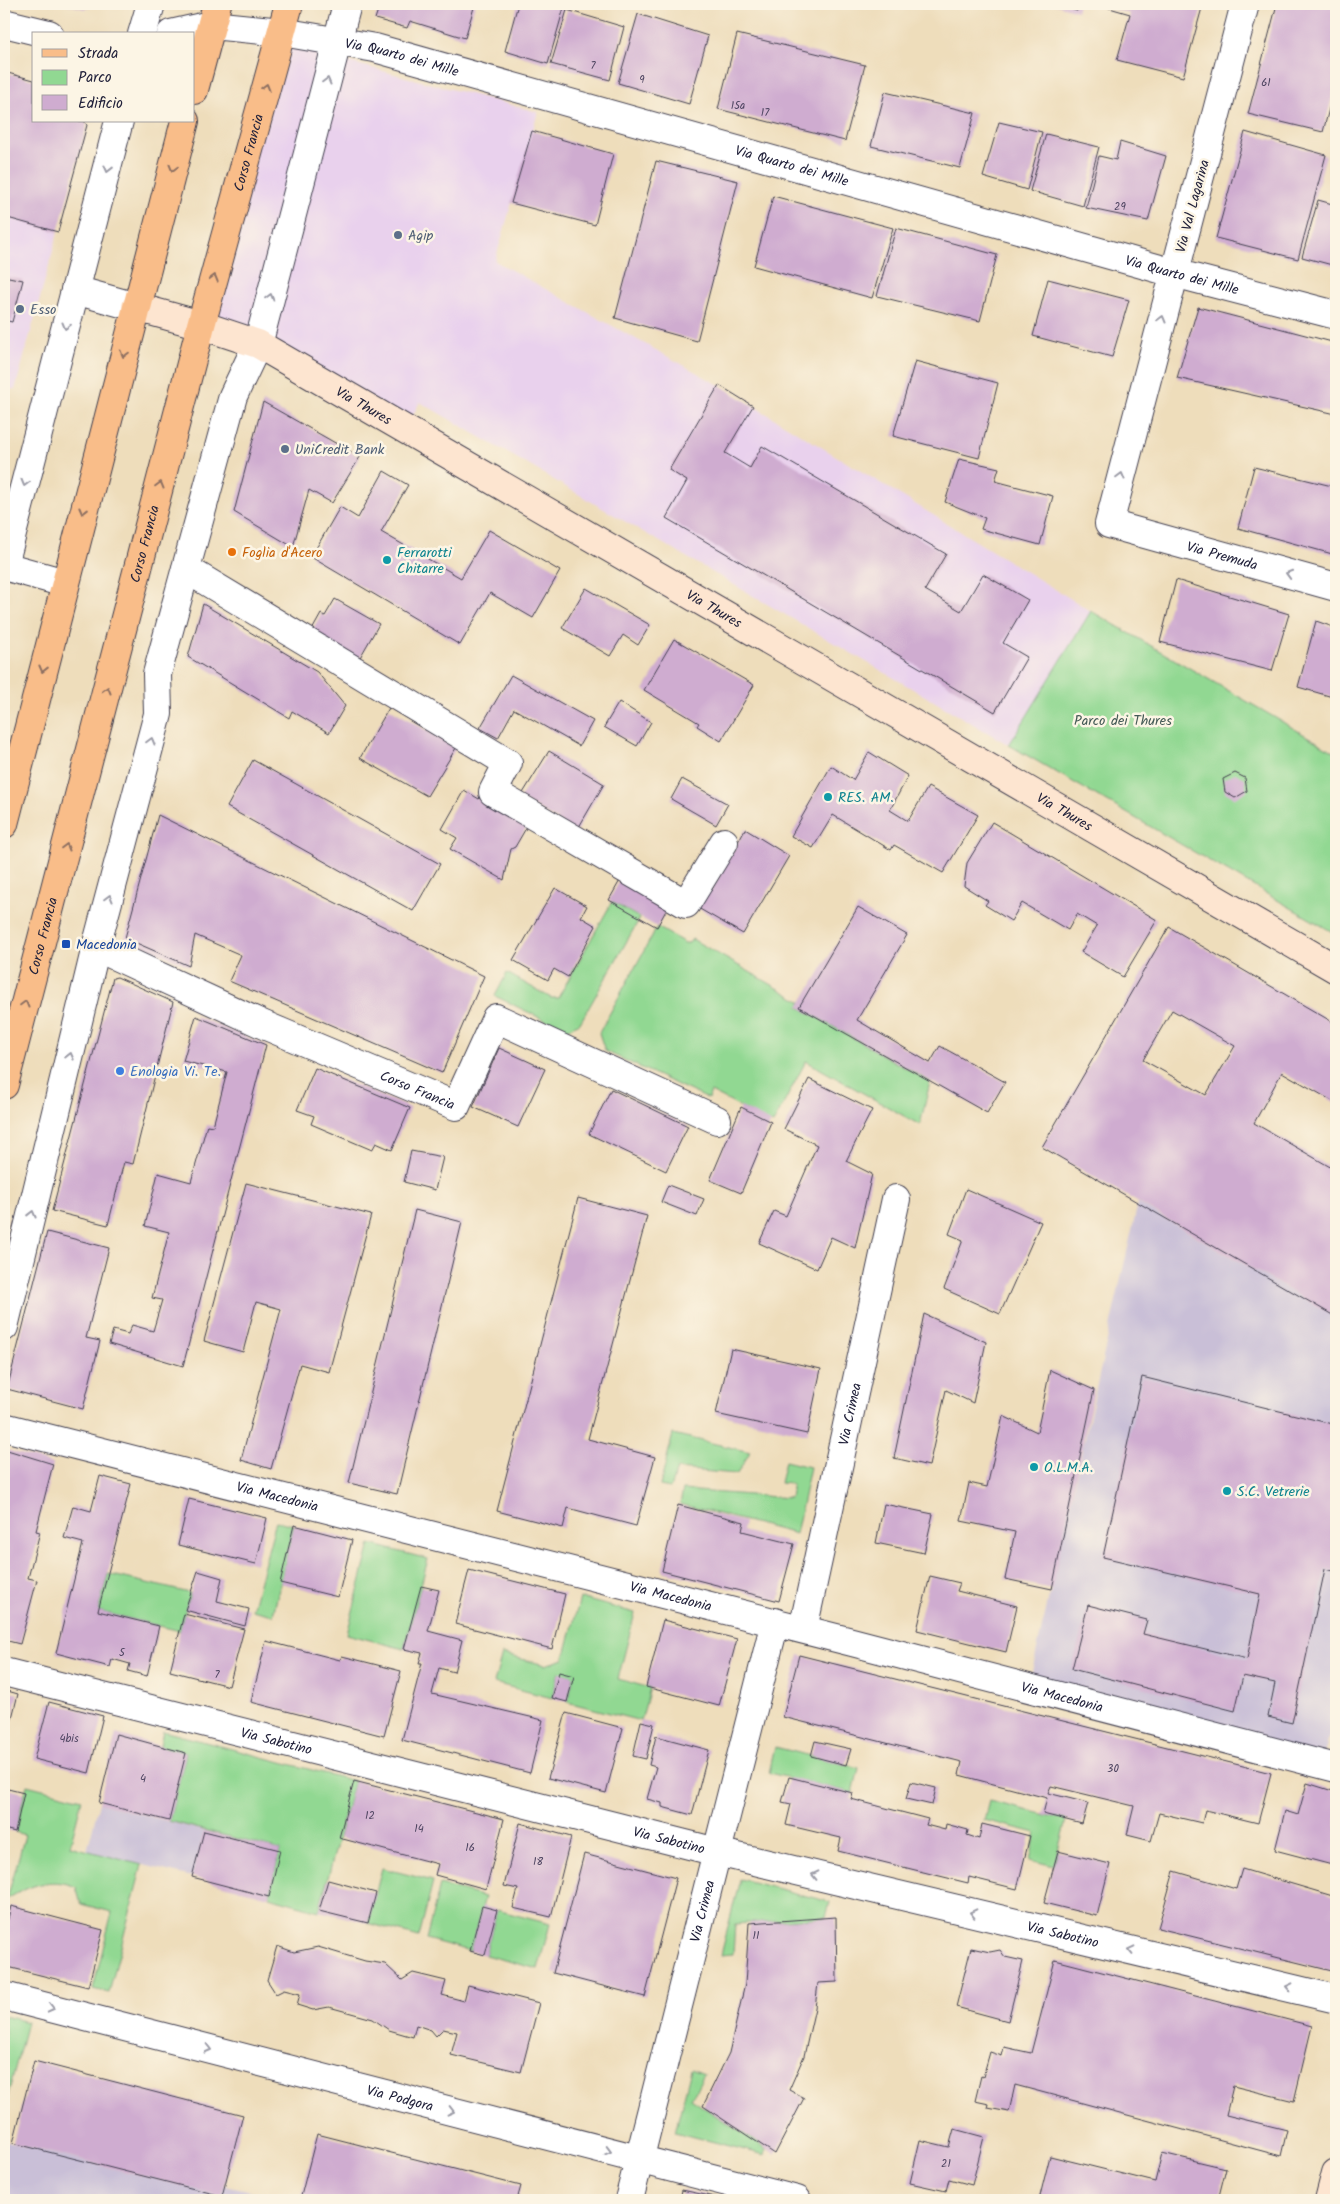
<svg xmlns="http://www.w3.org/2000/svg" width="1340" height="2204" font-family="Kalam,sans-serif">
	<rect width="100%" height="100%" fill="#fcf5e5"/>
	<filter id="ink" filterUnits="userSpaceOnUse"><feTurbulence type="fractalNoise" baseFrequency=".02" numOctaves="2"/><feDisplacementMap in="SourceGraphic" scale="10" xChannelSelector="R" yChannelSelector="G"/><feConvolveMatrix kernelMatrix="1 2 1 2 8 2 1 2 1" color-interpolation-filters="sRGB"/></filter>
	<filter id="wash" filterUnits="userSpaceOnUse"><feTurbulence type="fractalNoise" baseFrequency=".0096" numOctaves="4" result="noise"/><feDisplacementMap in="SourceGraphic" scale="20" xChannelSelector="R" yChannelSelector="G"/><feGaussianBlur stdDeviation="1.12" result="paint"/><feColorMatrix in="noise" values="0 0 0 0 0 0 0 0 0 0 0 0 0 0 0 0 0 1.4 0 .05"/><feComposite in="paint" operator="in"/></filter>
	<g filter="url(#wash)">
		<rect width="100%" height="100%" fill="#edb"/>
		<path fill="#e9d1ed" d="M284,45L538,112L495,261L719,385L1091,611L1009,745L420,402L408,424L209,321Z
			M4,217L58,232L15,390L4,387Z"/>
		<path fill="#c9bfd7" d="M1138,1203L1336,1317V1710L1323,1759L1030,1681Z
			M99,1803L204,1831L192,1877L87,1851Z
			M4,2141L222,2196L225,2185L290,2200H4Z"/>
		<path fill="#91d892" stroke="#5a7d66" d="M1091,611L1336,753V934L1009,745Z
			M612,902L640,918L580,1023L565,1030L495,996L507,973L551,998H558Z
			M657,927L685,943H689L692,939L802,1002L799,1007L930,1082L920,1125L806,1061L773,1124L711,1092L708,1099L605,1051L599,1033Z
			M673,1434L750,1452L737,1474L677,1469L670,1488L660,1486Z
			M785,1461L810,1467L796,1534L680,1504L683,1490L790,1498L792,1484L780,1483Z
			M276,1521L294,1525L273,1615L252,1610Z
			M370,1544L428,1559L404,1649L347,1634Z
			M108,1574L190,1593L180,1631L98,1611Z
			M580,1598L635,1613L618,1679L650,1688L641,1721L567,1702L574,1677L559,1672L552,1698L494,1683L502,1654L545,1665L564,1659Z
			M163,1731L354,1781L319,1911L269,1897L280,1850L169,1821L186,1753L160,1746Z
			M775,1747L859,1768L853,1793L769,1773Z
			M27,1785L82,1799L70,1846L142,1865L109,1993L93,1989L112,1912L81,1904L76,1887C51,1876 29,1886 7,1899L25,1835L15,1832Z
			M989,1801L1066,1820L1054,1866L1030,1860L1036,1833L984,1820Z
			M382,1868L433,1881L419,1937L368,1923Z
			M740,1879L830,1902L826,1917L735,1924L733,1954L721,1955Z
			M440,1885L485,1897L470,1951L426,1939Z
			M497,1910L550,1924L538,1969L485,1955Z
			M4,2016L27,2022L4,2111Z
			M691,2069L704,2074L691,2099L766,2149L765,2155L675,2132Z"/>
		<g id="blocks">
			<path fill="#cfacd0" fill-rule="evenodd" d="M66,4H95L85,9Z
				M380,4H475L465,38L410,21L407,28L375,19Z
				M518,4H565L548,64L505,51Z
				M1054,4H1079L1077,11Z
				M1096,4H1203L1183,77L1117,60L1130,14Z
				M1277,4H1336V82L1323,132L1248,114Z
				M567,10L624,27L610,80L551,64Z
				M638,14L708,36L689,104L618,83Z
				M737,34L865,65L845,141L718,109Z
				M4,72L34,80V121H84L87,125L58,232L4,217V165L9,148L4,146Z
				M885,92L975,113L960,168L871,146Z
				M999,122L1042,132L1027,190L983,177Z
				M532,131L613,154L595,225L511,203Z
				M1245,132L1326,155L1298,259L1216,238Z
				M1046,134L1099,147L1083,206L1030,191Z
				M1120,142L1166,156L1148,221L1086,208L1099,156L1116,160Z
				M656,161L738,181L697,341L615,318Z
				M773,196L893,228L872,298L754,266Z
				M1318,200L1336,205V266L1302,257Z
				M896,228L997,255L980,321L877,296Z
				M4,276L23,280L12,322L4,320Z
				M1048,279L1129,300L1112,357L1033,336Z
				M1198,307L1336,343V414L1177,378Z
				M915,361L998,383L979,458L893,436Z
				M719,385L753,406L725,453L750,468L762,446L946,554L925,590L961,611L983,574L1028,600L1003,643L1027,657L995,712L666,518L687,481L669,470Z
				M263,402L360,457L332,503L309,490L293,547L234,512Z
				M959,459L999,468L995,481L1053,496L1040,545L981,529L985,518L945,502Z
				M1254,467L1336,487V555L1238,528Z
				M384,471L408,485L381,532L461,578L489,530L560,571L533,618L490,593L460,645L311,557L340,507L358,518Z
				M1176,580L1289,614L1272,671L1160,642Z
				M586,588L650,625L638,645L623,635L610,656L562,628Z
				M335,599L379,624L358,661L311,632L321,614L325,616Z
				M203,604L317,672L345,706L329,733L292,711L289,718L188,657Z
				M1316,621L1336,628V698L1298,687Z
				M674,639L754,685L721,741L697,726L699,723L644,690Z
				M511,675L593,721L579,746L514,709L498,738L480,728Z
				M619,702L651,722L637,746L604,727Z
				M389,708L456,748L427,796L360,758Z
				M549,751L604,784L576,832L520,798Z
				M869,752L908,776L890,810L908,821L928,787L978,815L943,873L894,845L891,850L833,815L813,848L791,836L831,766L853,780Z
				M253,760L440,864L413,911L227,807Z
				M1235,773L1245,778L1247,791L1235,798L1225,792L1223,779Z
				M682,779L728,804L716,825L671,799Z
				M464,790L479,799L481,796L529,823L515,847L511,849L504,880L450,849L457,838L442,829Z
				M158,815L484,976L442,1073L229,981L241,955L195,935L189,966L125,938Z
				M992,822L1157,920L1123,977L1081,952L1097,926L1077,914L1068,930L1022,903L1011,921L985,905L988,901L964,886L967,863Z
				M745,829L789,856L743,934L698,908L709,890L711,891Z
				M622,877L670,903L657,927L609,900Z
				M555,888L587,906L581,917L596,926L568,977L554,969L548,980L513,960Z
				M858,907L907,935L857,1020L930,1063L940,1046L1005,1082L987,1113L799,1007Z
				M1169,927L1336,1024V1103L1282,1072L1254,1123L1332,1168L1336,1160V1214L1334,1219L1336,1220V1317L1042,1147ZM1172,1010L1235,1046L1206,1095L1143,1060Z
				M117,977L173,1002L133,1164L124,1162L108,1225L52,1211L113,978Z
				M196,1016L266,1045L183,1366L109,1344L113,1330L128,1334L132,1325L153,1331L162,1300L152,1298L169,1232L145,1226L158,1173L191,1182L207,1125L213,1126L227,1072L183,1061Z
				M499,1048L545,1069L518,1127L473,1107Z
				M315,1068L410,1108L392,1150L376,1143L372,1150L311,1124L314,1116L297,1110Z
				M809,1079L872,1110L846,1161L872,1174L855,1248L831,1237L817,1269L759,1243L774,1211L786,1216L817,1145L784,1129Z
				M611,1089L688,1126L666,1171L589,1134Z
				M741,1107L771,1122L741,1193L710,1180Z
				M411,1151L443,1157L435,1190L404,1182Z
				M246,1183L371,1215L329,1372L300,1364L271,1469L241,1460L281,1309L256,1302L243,1352L204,1341Z
				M668,1185L704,1199L697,1216L661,1202Z
				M966,1189L1041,1222L1000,1314L944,1289L963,1240L949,1234Z
				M578,1198L647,1216L588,1439L655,1457L636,1526L568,1508L563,1528L497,1511Z
				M415,1210L462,1222L397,1494L349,1483Z
				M47,1232L109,1248L86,1338L100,1341L83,1409L7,1389Z
				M924,1314L986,1342L973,1403L946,1390L929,1466L894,1458Z
				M731,1349L821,1369L807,1434L716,1414Z
				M1050,1370L1094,1390L1052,1589L1005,1579L1015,1532L961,1521L969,1483L987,1487L1003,1416L1037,1432Z
				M1142,1377L1336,1425V1572L1325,1569L1292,1723L1268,1717L1275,1683L1243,1676L1235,1711L1072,1669L1088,1605L1147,1620L1143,1634L1247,1659L1260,1594L1103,1557Z
				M4,1449L53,1464L36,1531L40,1532L28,1578L37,1580L20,1644L4,1640Z
				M100,1476L131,1484L98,1611L159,1626L147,1676L128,1671L130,1664L112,1659L110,1667L56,1653L83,1543L64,1538L73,1506L91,1511Z
				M189,1499L267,1518L256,1564L178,1545Z
				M884,1504L933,1514L924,1553L876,1543Z
				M678,1505L744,1522L742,1531L794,1544L779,1601L662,1571Z
				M294,1525L352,1540L338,1597L280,1583Z
				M469,1570L565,1594L552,1649L455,1624Z
				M198,1571L222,1578L217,1601L249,1609L245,1626L185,1610Z
				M930,1576L960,1583L957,1591L1017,1606L1006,1652L917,1630Z
				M421,1586L439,1590L428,1631L462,1640L454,1672L439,1668L432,1694L543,1720L530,1773L402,1740L422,1663H419L422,1653L404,1649Z
				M184,1614L244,1629L229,1686L170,1671Z
				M663,1620L737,1639L719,1706L646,1687Z
				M266,1641L340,1660L342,1656L401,1671L384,1736L251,1702Z
				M799,1655L1271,1773L1258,1823L1205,1810L1202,1823L1159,1813L1151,1841L1127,1835L1134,1806L1051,1786L1048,1793L1088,1803L1082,1824L1043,1814L1047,1798L959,1775L962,1762L783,1717Z
				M559,1672L574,1676L567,1702L552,1698Z
				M4,1690L18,1694L10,1726L4,1724Z
				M49,1702L103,1716L89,1773L34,1759Z
				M566,1713L623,1728L606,1793L548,1778Z
				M641,1721L654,1724L646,1759L633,1756Z
				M116,1734L186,1753L169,1821L99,1803Z
				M656,1736L709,1750L692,1815L662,1807V1803L647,1799L656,1767L649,1765Z
				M815,1741L851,1749L846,1765L811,1756Z
				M789,1777L853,1793L851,1799L928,1819L926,1825L945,1830L946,1824L968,1830L967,1835L979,1839L982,1824L1030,1836L1017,1889L969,1877L968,1883L838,1851L841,1838L786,1825L791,1804L782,1802Z
				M354,1781L504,1819L486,1889L435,1875L438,1864L339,1838Z
				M911,1782L936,1788L932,1805L906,1799Z
				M1307,1783L1336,1792V1866L1275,1850L1285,1811L1298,1815Z
				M8,1789L24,1793L15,1832L4,1829V1807Z
				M520,1823L571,1837L551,1917L513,1908L518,1889L504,1886Z
				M204,1831L280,1850L269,1897L192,1877Z
				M1058,1851L1110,1864L1097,1916L1044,1903Z
				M584,1854L676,1878L645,1997L553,1973Z
				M1242,1869L1336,1897V1956L1332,1971L1158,1928L1174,1871L1236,1889Z
				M328,1880L376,1893L368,1923L319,1911Z
				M11,1906L103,1930L88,1987L4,1966V1935Z
				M482,1906L497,1910L485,1955L470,1951Z
				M836,1917L837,1982L818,1983L815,2008L804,2056L789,2090L804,2098L775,2154L703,2106L729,2053L745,1984L749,1923Z
				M277,1946L294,1952L318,1947L365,1961L385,1964L402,1980L413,1973L446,1981L442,1995L464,2001L468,1985L539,2003L521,2072L451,2055L457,2032L443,2029L436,2036L431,2030L416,2025L413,2037L389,2030L373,2019L329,2007L313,2010L297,2005L300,1994L284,1990L276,1994L267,1980Z
				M971,1948L990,1952L1000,1950L1005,1957L1023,1961L1008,2021L956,2007Z
				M1055,1960L1312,2026L1294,2101L1233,2086L1226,2115L1287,2130L1281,2156L1015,2085L1009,2112L988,2108L989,2104L975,2101L981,2076L983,2077L990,2052L1002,2056L1004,2047L1031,2053Z
				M34,2061L243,2115L222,2196L13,2143Z
				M954,2129L984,2137L972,2185L949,2179L946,2191L910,2183L920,2140L949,2147Z
				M317,2134L521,2186L517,2200H300Z
				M1162,2153L1226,2168L1218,2200H1039L1050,2156L1155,2182Z
				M682,2190L724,2199L723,2200H675L676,2198L680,2199Z"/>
		</g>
	</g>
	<g filter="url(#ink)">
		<use href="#blocks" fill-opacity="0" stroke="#413e4e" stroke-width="1"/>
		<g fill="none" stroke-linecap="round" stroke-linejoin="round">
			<g stroke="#413e4e" stroke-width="30">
				<g id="street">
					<path id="s1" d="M1245,4L1109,524L1336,587"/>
					<path d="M4,23L49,34"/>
					<path d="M142,34L151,4"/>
					<path id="s2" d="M171,34L211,25L282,32L375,48L1174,273L1336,315"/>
					<path d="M75,290L136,307"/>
					<path d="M4,565L119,121"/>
					<path d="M4,566L65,583"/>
					<path d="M186,569L508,763L493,792L686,904L724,842"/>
					<path id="s3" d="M96,947L264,1025L456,1106L496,1018L717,1120"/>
					<path d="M4,1327L96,947L158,714L157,674L233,396L259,341L347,4"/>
					<path id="s4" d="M4,1427L852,1642L1336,1768"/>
					<path id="s5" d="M803,1629L896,1199"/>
					<path id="s6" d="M4,1672L717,1852L1336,1999"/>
					<path id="s7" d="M4,1996L797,2200"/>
					<path id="s8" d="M629,2200L775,1622"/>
				</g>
			</g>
			<g stroke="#413e4e" stroke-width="30">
				<g id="secondary">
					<path id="s9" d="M136,307L201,325L258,344L1336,969"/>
					<path d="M1329,2200L1336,2173"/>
				</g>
			</g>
			<g stroke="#413e4e" stroke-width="30">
				<g id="primary">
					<path d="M194,90L217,4"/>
					<path d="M4,824L185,121"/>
					<path id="s10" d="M4,1085L201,325L289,4"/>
				</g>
			</g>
			<use href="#street" stroke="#fff" stroke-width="28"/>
			<use href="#secondary" stroke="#fde5d0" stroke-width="28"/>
			<use href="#primary" stroke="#f9bd89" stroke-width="28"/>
		</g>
		<defs><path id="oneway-chevron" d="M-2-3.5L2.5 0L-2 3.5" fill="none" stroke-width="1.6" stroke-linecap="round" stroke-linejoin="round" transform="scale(1.25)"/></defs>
		<g stroke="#9c9ca7">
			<use href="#oneway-chevron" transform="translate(327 81) rotate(-75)"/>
			<use href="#oneway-chevron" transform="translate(108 169) rotate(104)"/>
			<use href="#oneway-chevron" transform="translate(270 297) rotate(-75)"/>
			<use href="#oneway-chevron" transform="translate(1162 319) rotate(-75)"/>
			<use href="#oneway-chevron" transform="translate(66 326) rotate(105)"/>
			<use href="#oneway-chevron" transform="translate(1121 476) rotate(-75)"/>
			<use href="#oneway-chevron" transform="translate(25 483) rotate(105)"/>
			<use href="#oneway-chevron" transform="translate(1289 574) rotate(-164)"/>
			<use href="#oneway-chevron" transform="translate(151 741) rotate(-75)"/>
			<use href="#oneway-chevron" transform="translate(109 898) rotate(-75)"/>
			<use href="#oneway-chevron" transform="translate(70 1056) rotate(-76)"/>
			<use href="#oneway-chevron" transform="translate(32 1214) rotate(-76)"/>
			<use href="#oneway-chevron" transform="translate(815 1875) rotate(-167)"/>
			<use href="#oneway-chevron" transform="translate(973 1913) rotate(-167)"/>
			<use href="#oneway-chevron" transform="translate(1131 1950) rotate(-167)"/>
			<use href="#oneway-chevron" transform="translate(1289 1987) rotate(-167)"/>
			<use href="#oneway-chevron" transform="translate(51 2008) rotate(14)"/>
			<use href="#oneway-chevron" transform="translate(208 2049) rotate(14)"/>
			<use href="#oneway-chevron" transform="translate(451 2111) rotate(14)"/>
			<use href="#oneway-chevron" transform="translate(608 2151) rotate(15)"/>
		</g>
		<g stroke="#8e7062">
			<use href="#oneway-chevron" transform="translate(266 87) rotate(-74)"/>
			<use href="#oneway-chevron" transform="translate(173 168) rotate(105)"/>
			<use href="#oneway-chevron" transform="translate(214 278) rotate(-75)"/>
			<use href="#oneway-chevron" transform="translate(124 354) rotate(105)"/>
			<use href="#oneway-chevron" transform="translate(160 485) rotate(-75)"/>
			<use href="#oneway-chevron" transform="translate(83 511) rotate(104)"/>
			<use href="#oneway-chevron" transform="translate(43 669) rotate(104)"/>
			<use href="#oneway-chevron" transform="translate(107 690) rotate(-75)"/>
			<use href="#oneway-chevron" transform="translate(66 847) rotate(-75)"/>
			<use href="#oneway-chevron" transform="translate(25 1004) rotate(-75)"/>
		</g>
	</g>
	<g fill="#5c6f8a" stroke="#fcf5e5" stroke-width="2">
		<circle cx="398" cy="235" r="5"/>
		<circle cx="20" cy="309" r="5"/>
		<circle cx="285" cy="449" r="5"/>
	</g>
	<circle fill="#e8710a" stroke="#fcf5e5" stroke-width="2" cx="232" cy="552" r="5"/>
	<g fill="#0f9aa8" stroke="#fcf5e5" stroke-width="2">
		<circle cx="387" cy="560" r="5"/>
		<circle cx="828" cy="797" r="5"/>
		<circle cx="1034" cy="1467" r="5"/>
		<circle cx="1227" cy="1491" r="5"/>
	</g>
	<rect fill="#1a4fb4" stroke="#fcf5e5" stroke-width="2" x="61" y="939" width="10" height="10" rx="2.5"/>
	<circle fill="#3f7fe0" stroke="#fcf5e5" stroke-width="2" cx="120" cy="1071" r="5"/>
	<g text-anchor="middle" stroke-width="5" stroke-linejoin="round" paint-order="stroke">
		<g font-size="11" fill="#4d4460">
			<text x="593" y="69">7</text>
			<text x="642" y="83">9</text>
			<text x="1266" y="86">61</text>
			<text x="738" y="109">15a</text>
			<text x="765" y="116">17</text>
			<text x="1120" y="210">29</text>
			<text x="122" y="1656">5</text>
			<text x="217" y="1678">7</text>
			<text x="69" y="1742">4bis</text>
			<text x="1113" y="1772">30</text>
			<text x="143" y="1782">4</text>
			<text x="370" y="1819">12</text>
			<text x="419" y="1832">14</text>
			<text x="470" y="1851">16</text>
			<text x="538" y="1865">18</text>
			<text x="756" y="1939">11</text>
			<text x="946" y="2167">21</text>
		</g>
		<g font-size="14" fill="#22223b" stroke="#fcf5e5">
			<text dy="5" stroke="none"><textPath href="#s2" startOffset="235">Via Quarto dei Mille</textPath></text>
			<text dy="5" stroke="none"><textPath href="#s10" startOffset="964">Corso Francia</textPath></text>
			<text dy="5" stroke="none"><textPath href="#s2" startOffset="640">Via Quarto dei Mille</textPath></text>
			<text transform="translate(1192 206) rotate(-75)" y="5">Via Val Lagarina</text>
			<text dy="5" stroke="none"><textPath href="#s2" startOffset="1045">Via Quarto dei Mille</textPath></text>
			<text dy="5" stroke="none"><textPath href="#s9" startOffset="250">Via Thures</textPath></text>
			<text dy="5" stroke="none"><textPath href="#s10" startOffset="559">Corso Francia</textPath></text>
			<text dy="5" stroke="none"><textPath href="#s1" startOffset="655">Via Premuda</textPath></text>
			<text dy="5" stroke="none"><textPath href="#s9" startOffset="655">Via Thures</textPath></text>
			<text dy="5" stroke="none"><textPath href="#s9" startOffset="1060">Via Thures</textPath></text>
			<text dy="5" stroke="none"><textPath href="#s10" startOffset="154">Corso Francia</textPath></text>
			<text dy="5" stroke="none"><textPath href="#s3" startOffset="352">Corso Francia</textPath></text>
			<text dy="5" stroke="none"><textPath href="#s5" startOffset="220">Via Crimea</textPath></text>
			<text dy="5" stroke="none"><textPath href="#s4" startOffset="282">Via Macedonia</textPath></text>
			<text dy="5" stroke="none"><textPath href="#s4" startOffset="688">Via Macedonia</textPath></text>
			<text dy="5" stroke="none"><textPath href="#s4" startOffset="1092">Via Macedonia</textPath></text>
			<text dy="5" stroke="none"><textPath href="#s6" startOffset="281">Via Sabotino</textPath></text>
			<text dy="5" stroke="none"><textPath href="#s6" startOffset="686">Via Sabotino</textPath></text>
			<text dy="5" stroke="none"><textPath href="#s8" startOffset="298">Via Crimea</textPath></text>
			<text dy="5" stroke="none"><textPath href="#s6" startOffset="1091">Via Sabotino</textPath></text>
			<text dy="5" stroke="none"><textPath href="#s7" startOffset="409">Via Podgora</textPath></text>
		</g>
		<g font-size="14" fill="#4e5e75" stroke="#fcf5e5" text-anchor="start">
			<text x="408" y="240">Agip</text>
			<text x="30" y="314">Esso</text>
			<text x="295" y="454">UniCredit Bank</text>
		</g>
		<g font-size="14" fill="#c56008" stroke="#fcf5e5" text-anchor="start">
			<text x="242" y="557">Foglia d'Acero</text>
		</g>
		<g font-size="14" fill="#0d838f" stroke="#fcf5e5" text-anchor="start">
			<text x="397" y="557">Ferrarotti<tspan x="397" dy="16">Chitarre</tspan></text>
			<text x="838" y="802">RES. AM.</text>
			<text x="1044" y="1472">O.L.M.A.</text>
			<text x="1237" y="1496">S.C. Vetrerie</text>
		</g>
		<g font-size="14" fill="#435955" stroke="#fcf5e5">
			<text x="1123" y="725">Parco dei Thures</text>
		</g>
		<g font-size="14" fill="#164399" stroke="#fcf5e5" text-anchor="start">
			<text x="76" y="949">Macedonia</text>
		</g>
		<g font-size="14" fill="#366cbe" stroke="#fcf5e5" text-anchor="start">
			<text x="130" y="1076">Enologia Vi. Te.</text>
		</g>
	</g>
	<rect width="1340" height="2204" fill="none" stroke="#fcf5e5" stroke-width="20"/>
	<rect x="32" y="32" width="162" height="90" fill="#fcf5e5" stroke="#a5a1a1"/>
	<rect x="42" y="49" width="25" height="8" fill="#f9bd89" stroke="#a5a1a1"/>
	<text x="78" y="58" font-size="15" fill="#22223b">Strada</text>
	<rect x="42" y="70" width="25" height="15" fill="#91d892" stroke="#a5a1a1"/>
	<text x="78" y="82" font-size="15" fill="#22223b">Parco</text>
	<rect x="42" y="95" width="25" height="15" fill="#cfacd0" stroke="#a5a1a1"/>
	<text x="78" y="108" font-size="15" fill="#22223b">Edificio</text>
</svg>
